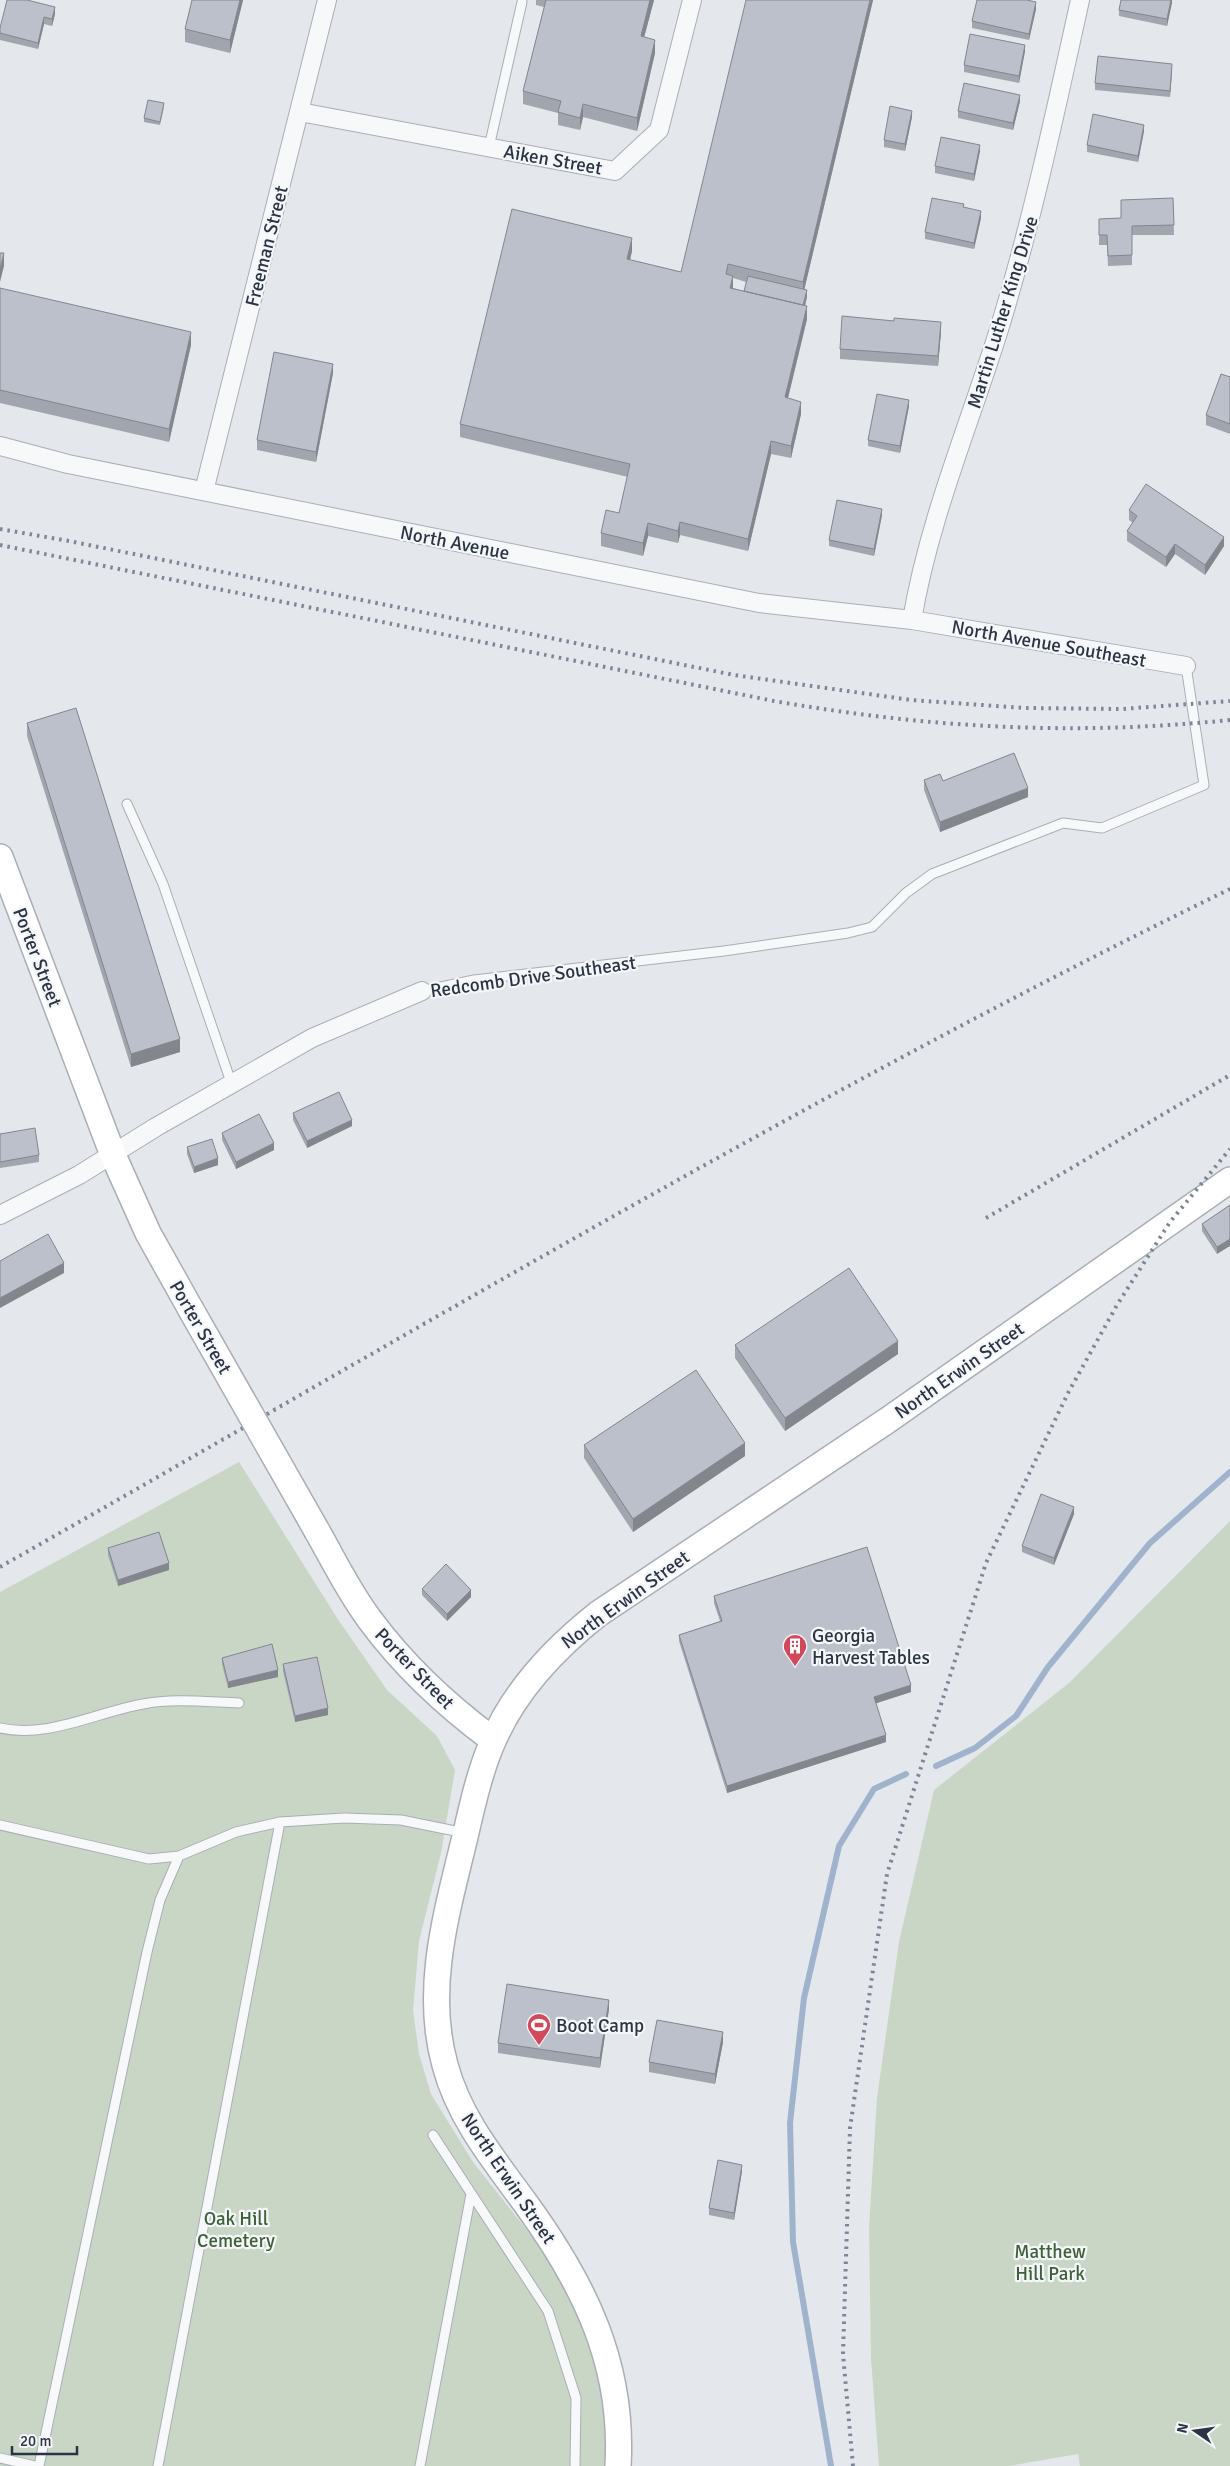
<svg xmlns="http://www.w3.org/2000/svg" width="1230" height="2466" font-family="Signika,sans-serif">
	<rect width="100%" height="100%" fill="#e4e7ec"/>
	<path fill="#c9d6c5" d="M239,1462L339,1621L387,1690L437,1736L455,1770L441,1853L419,1941L413,2010L419,2054L431,2094L473,2162L552,2262L580,2314L598,2371L605,2417V2466H0V1592Z
		M1230,1521V2466H1080L1078,2454L1009,2466H879L871,2358L869,2228L877,2098L899,1942L934,1790L1069,1683Z"/>
	<g fill="none" stroke-linecap="round" stroke-linejoin="round">
		<path stroke="#9fb4cc" stroke-width="6" d="M936,1766L975,1748L1016,1716L1048,1667L1150,1543L1230,1472
			M831,2466L793,2242L790,2123L804,1998L839,1846L874,1789L906,1774"/>
		<g stroke="#a9aeb7" stroke-width="11">
			<path id="lane" d="M489,147L522,2
				M127,804L163,884L232,1085
				M422,991L474,980L724,951L848,933L872,927L906,893L932,874L1063,823L1102,828L1204,785L1186,666
				M0,1728C47,1739 97,1712 143,1704C173,1698 208,1702 239,1703
				M0,1825L149,1859L179,1856L236,1832L280,1822L344,1818L401,1820L465,1833
				M433,2135L548,2311L576,2398L575,2466
				M0,2458L35,2466
				M39,2466L147,1952L160,1900L179,1856
				M158,2466L280,1822
				M420,2466L471,2194"/>
		</g>
		<g stroke="#a9aeb7" stroke-width="20">
			<path id="street" d="M300,112L615,171L659,130L692,0
				M0,446L68,464L759,603L912,620L1186,666
				M204,491L327,0
				M912,620C929,518 971,421 1001,323C1033,217 1056,109 1080,0
				M0,1215L79,1175L156,1127L312,1038L422,991"/>
		</g>
		<g stroke="#a9aeb7" stroke-width="28">
			<path id="secondary" d="M0,857L113,1155L148,1233L190,1308
				M317,1531C334,1561 349,1592 370,1620C404,1666 447,1706 493,1740
				M618,2466C624,2364 584,2284 526,2204C494,2160 459,2118 445,2065C424,1990 446,1915 464,1841C472,1807 479,1773 493,1741C515,1690 555,1648 598,1614L888,1420L1230,1180"/>
		</g>
		<use href="#lane" stroke="#f7f8fa" stroke-width="9"/>
		<use href="#street" stroke="#f7f8fa" stroke-width="18"/>
		<use href="#secondary" stroke="#fff" stroke-width="25"/>
		<path stroke="#7d8696" stroke-width="4" stroke-dasharray="2.5 5" stroke-linecap="butt" d="M0,529L69,541L734,675L911,700L1025,708L1122,709L1230,701
			M0,545L774,701C930,728 1071,736 1230,720
			M986,1218L1230,1075
			M0,1567C407,1336 809,1094 1230,889
			M853,2466L843,2354L850,2128L887,1874L986,1563L1068,1393L1117,1305L1170,1222L1230,1149"/>
		<g stroke="#a9aeb7" stroke-width="28" stroke-linecap="butt">
			<path id="secondary-bridge" d="M190,1308L317,1531"/>
		</g>
		<use href="#secondary-bridge" stroke="#fff" stroke-width="25"/>
	</g>
	<path fill="#a1a5ae" fill-rule="evenodd" d="M192,0H243L230,53L185,42V29Z
		M536,0H654L644,37L655,53L637,131L583,117L580,130L558,125V113L523,104V91L544,7L536,5Z
		M873,0L804,290L807,297L805,306L807,319L788,398L801,414L791,458L771,454L748,551L680,535L678,543L648,536L643,556L601,546V533L619,513L628,477L460,437V424L632,251L630,260L681,272ZM733,278L746,282L744,291L733,288Z
		M1172,0L1167,26L1119,16V10Z
		M1036,9L1029,40L972,28V21Z
		M55,14L52,26L44,24L38,49L0,40V28Z
		M1025,51L1019,83L964,72V65Z
		M1172,71L1170,97L1095,90V83Z
		M1020,101L1013,130L958,118V111Z
		M164,107L160,125L144,122V118Z
		M912,117L905,151L884,147V140Z
		M1144,131L1138,162L1087,152V145Z
		M980,151L974,181L935,173V166Z
		M1173,198L1174,235H1132V265L1108,266L1107,245H1099V219L1121,218Z
		M964,208L981,218L974,249L925,239V232Z
		M0,288L191,345L169,442L0,403Z
		M941,332L938,366L840,359V349Z
		M333,373L316,462L257,450V440Z
		M1230,377V434L1206,425V415Z
		M909,406L900,453L868,446V440Z
		M1129,510L1224,546L1205,575L1175,554L1166,567L1127,541V531L1133,523L1129,520Z
		M882,515L874,556L829,546V540Z
		M27,723L180,1052L131,1067L27,736Z
		M924,780L943,781L1028,797L940,832L924,790Z
		M293,1113L352,1126L307,1148L293,1120Z
		M222,1133L274,1150L236,1169L222,1140Z
		M0,1134L39,1155V1162L0,1168Z
		M187,1147L218,1165L194,1173L187,1154Z
		M1230,1205L1217,1254L1202,1231V1224Z
		M735,1345L898,1354L785,1431L735,1358Z
		M584,1445L745,1456L633,1532L584,1458Z
		M1074,1514L1054,1565L1022,1552V1546Z
		M108,1548L169,1570L118,1586L108,1555Z
		M422,1589L471,1597L447,1621L422,1595Z
		M714,1596L911,1692L876,1703L886,1742L727,1793L679,1641V1635L720,1621L714,1603Z
		M222,1658L278,1677L228,1688L222,1664Z
		M283,1664L328,1715L295,1722L283,1671Z
		M609,2009L600,2068L498,2053V2043Z
		M723,2042L715,2084L649,2072V2062Z
		M742,2171L734,2220L709,2215V2208Z"/>
	<path fill="#83868d" d="M240,0H243L230,53V40Z
		M650,0H654L641,49V36Z
		M870,0H873L803,295V282Z
		M1171,0H1172V3L1167,26V19Z
		M1036,2V9L1029,40V34Z
		M55,7V14L52,26V19Z
		M44,17V24L38,49V43Z
		M655,40V53L637,131V118Z
		M1025,45V51L1019,83V76Z
		M1172,64V71L1170,97V91Z
		M1020,95V101L1013,130V123Z
		M583,104V117L580,130V118Z
		M912,111V117L905,151V144Z
		M1144,125V131L1138,162V156Z
		M980,145V151L974,181V174Z
		M981,211V218L974,249V243Z
		M632,238V251L627,272V259Z
		M4,253V266L0,282V269Z
		M733,276V289L730,288Z
		M807,290V297L802,317V311Z
		M807,306V319L785,410V397Z
		M941,322V332L938,366V356Z
		M191,332V345L169,442V429Z
		M333,364V373L316,462V452Z
		M909,400V406L900,453V446Z
		M801,402V414L791,458V446Z
		M771,441V454L748,551V539Z
		M882,509V515L874,556V549Z
		M680,522V535L678,543V531Z
		M648,523V536L643,556V543Z
		M1224,537V546L1205,575V565Z
		M1175,544V554L1166,567V557Z
		M1028,788V797L940,832V822Z
		M180,1039V1052L131,1067V1054Z
		M352,1120V1126L307,1148V1141Z
		M274,1143V1150L236,1169V1162Z
		M218,1158V1165L194,1173V1167Z
		M1230,1239V1246L1217,1254V1247Z
		M64,1263V1273L0,1308V1298Z
		M898,1341V1354L785,1431V1418Z
		M745,1443V1456L633,1532V1519Z
		M1074,1507V1514L1054,1565V1558Z
		M169,1563V1570L118,1586V1580Z
		M471,1590V1597L447,1621V1614Z
		M278,1670V1677L228,1688V1682Z
		M911,1685V1692L874,1704V1697Z
		M328,1708V1715L295,1722V1716Z
		M886,1735V1742L727,1793V1786Z
		M609,2000V2009L600,2068V2058Z
		M723,2032V2042L715,2084V2074Z
		M742,2165V2171L734,2220V2213Z"/>
	<path fill="#bbc0ca" stroke="#83868d" d="M7,0H27L55,7L52,19L44,17L38,43L0,33V28Z
		M192,0H240L230,40L185,29Z
		M546,0H650L641,36L655,40L637,118L583,104L580,118L558,112L561,101L523,91Z
		M746,0H870L803,282L728,264L726,274L733,276L730,288L807,306L785,397L801,402L791,446L771,441L748,539L680,522L678,531L648,523L643,543L601,533L606,510L619,513L630,464L460,424L512,209L632,238L627,259L681,272Z
		M977,0H1027L1036,2L1029,34L972,21Z
		M1121,0H1171L1167,19L1119,10Z
		M970,34L1025,45L1019,76L964,65Z
		M1098,56L1172,64L1170,91L1095,83Z
		M964,83L1020,95L1013,123L958,111Z
		M148,100L164,103L160,122L144,118Z
		M890,106L912,111L905,144L884,140Z
		M1093,114L1144,125L1138,156L1087,145Z
		M941,137L980,145L974,174L935,166Z
		M932,198L964,204L963,207L981,211L974,243L925,232Z
		M1173,198L1174,225L1132,226V255L1108,256L1107,235H1099V219L1121,218V200Z
		M0,253H4L0,269Z
		M748,276L807,290L803,305L744,291Z
		M0,288L191,332L169,429L0,390Z
		M842,316L894,321V318L941,322L938,356L840,349Z
		M274,352L333,364L316,452L257,440Z
		M1221,374L1230,377V424L1206,415Z
		M877,394L909,400L900,446L868,440Z
		M1146,484L1224,537L1205,565L1175,544L1166,557L1127,531L1137,516L1129,510Z
		M837,500L882,509L874,549L829,540Z
		M76,708L180,1039L131,1054L27,723Z
		M1014,753L1028,788L940,822L924,780L940,774L943,781Z
		M339,1092L352,1120L307,1141L293,1113Z
		M259,1114L274,1143L236,1162L222,1133Z
		M35,1128L39,1155L0,1162V1134Z
		M212,1139L218,1158L194,1167L187,1147Z
		M1230,1205V1239L1217,1247L1202,1224Z
		M48,1234L64,1263L0,1298V1261Z
		M849,1268L898,1341L785,1418L735,1345Z
		M696,1370L745,1443L633,1519L584,1445Z
		M1041,1494L1074,1507L1054,1558L1022,1546Z
		M159,1532L169,1563L118,1580L108,1548Z
		M867,1547L911,1685L874,1697L886,1735L727,1786L679,1635L722,1621L714,1596Z
		M446,1564L471,1590L447,1614L422,1589Z
		M272,1644L278,1670L228,1682L222,1658Z
		M317,1657L328,1708L295,1716L283,1664Z
		M507,1984L609,2000L600,2058L498,2043Z
		M657,2020L723,2032L715,2074L649,2062Z
		M718,2160L742,2165L734,2213L709,2208Z"/>
	<defs>
		<g id="building-pin" transform="scale(1.25)"><path d="M0 17L-7.5 6A9.5 9.5 0 1 1 7.5 6Z" fill="#d1495b" stroke="#f4f6f9"/><path d="M-4-6H4V6H1V3H-1V6H-4ZM-2.5-4.3h1.7v1.8h-1.7ZM.8-4.3h1.7v1.8H.8ZM-2.5-1h1.7V.8h-1.7ZM.8-1h1.7V.8H.8Z" fill="#fff"/></g>
		<g id="stadium-pin" transform="scale(1.25)"><path d="M0 17L-7.5 6A9.5 9.5 0 1 1 7.5 6Z" fill="#d1495b" stroke="#f4f6f9"/><path d="M0-5a6.5 5 0 1 0 0 10a6.5 5 0 1 0 0-10ZM-3.5-1.8h7v3.6h-7Z" fill="#fff"/></g>
	</defs>
	<g fill-rule="evenodd">
		<use href="#building-pin" x="795" y="1646"/>
		<use href="#stadium-pin" x="539" y="2025"/>
	</g>
	<g text-anchor="middle" stroke-width="4.5" stroke-linejoin="round" paint-order="stroke">
		<g font-size="19" fill="#2b3445" stroke="#f4f6f9">
			<text transform="translate(553 159) rotate(10)" y="7">Aiken Street</text>
			<text transform="translate(266 246) rotate(-76)" y="7">Freeman Street</text>
			<text transform="translate(1002 312) rotate(-73)" y="7">Martin Luther King Drive</text>
			<text transform="translate(455 542) rotate(11)" y="7">North Avenue</text>
			<text transform="translate(1049 643) rotate(10)" y="7">North Avenue Southeast</text>
			<text transform="translate(38 957) rotate(69)" y="7">Porter Street</text>
			<text transform="translate(533 976) rotate(-8)" y="7">Redcomb Drive Southeast</text>
			<text transform="translate(201 1327) rotate(60)" y="7">Porter Street</text>
			<text transform="translate(959 1370) rotate(-35)" y="7">North Erwin Street</text>
			<text transform="translate(625 1599) rotate(-36)" y="7">North Erwin Street</text>
			<text transform="translate(415 1668) rotate(46)" y="7">Porter Street</text>
			<text transform="translate(509 2178) rotate(56)" y="7">North Erwin Street</text>
		</g>
		<g font-size="19" fill="#2b3445" stroke="#f4f6f9" text-anchor="start">
			<text x="812" y="1642">Georgia<tspan x="812" dy="22">Harvest Tables</tspan></text>
			<text x="556" y="2032">Boot Camp</text>
		</g>
		<g font-size="19" fill="#3f6138" stroke="#f4f6f9">
			<text x="236" y="2225">Oak Hill<tspan x="236" dy="22">Cemetery</tspan></text>
			<text x="1050" y="2258">Matthew<tspan x="1050" dy="22">Hill Park</tspan></text>
		</g>
	</g>
	<g transform="translate(1195 2431) rotate(283)" stroke="#f4f6f9" stroke-width="4" paint-order="stroke">
	<path d="M0-4L9 19L0 12L-9 19Z" fill="#2b3445"/>
	<text y="-8" font-size="14" font-weight="bold" text-anchor="middle" fill="#2b3445">N</text>
	</g>
	<path d="M12 2446v8h65v-8" fill="none" stroke="#2b3445" stroke-width="2.5"/>
	<text x="20" y="2446" font-size="15" fill="#2b3445" stroke="#f4f6f9" stroke-width="4" paint-order="stroke">20 m</text>
</svg>
